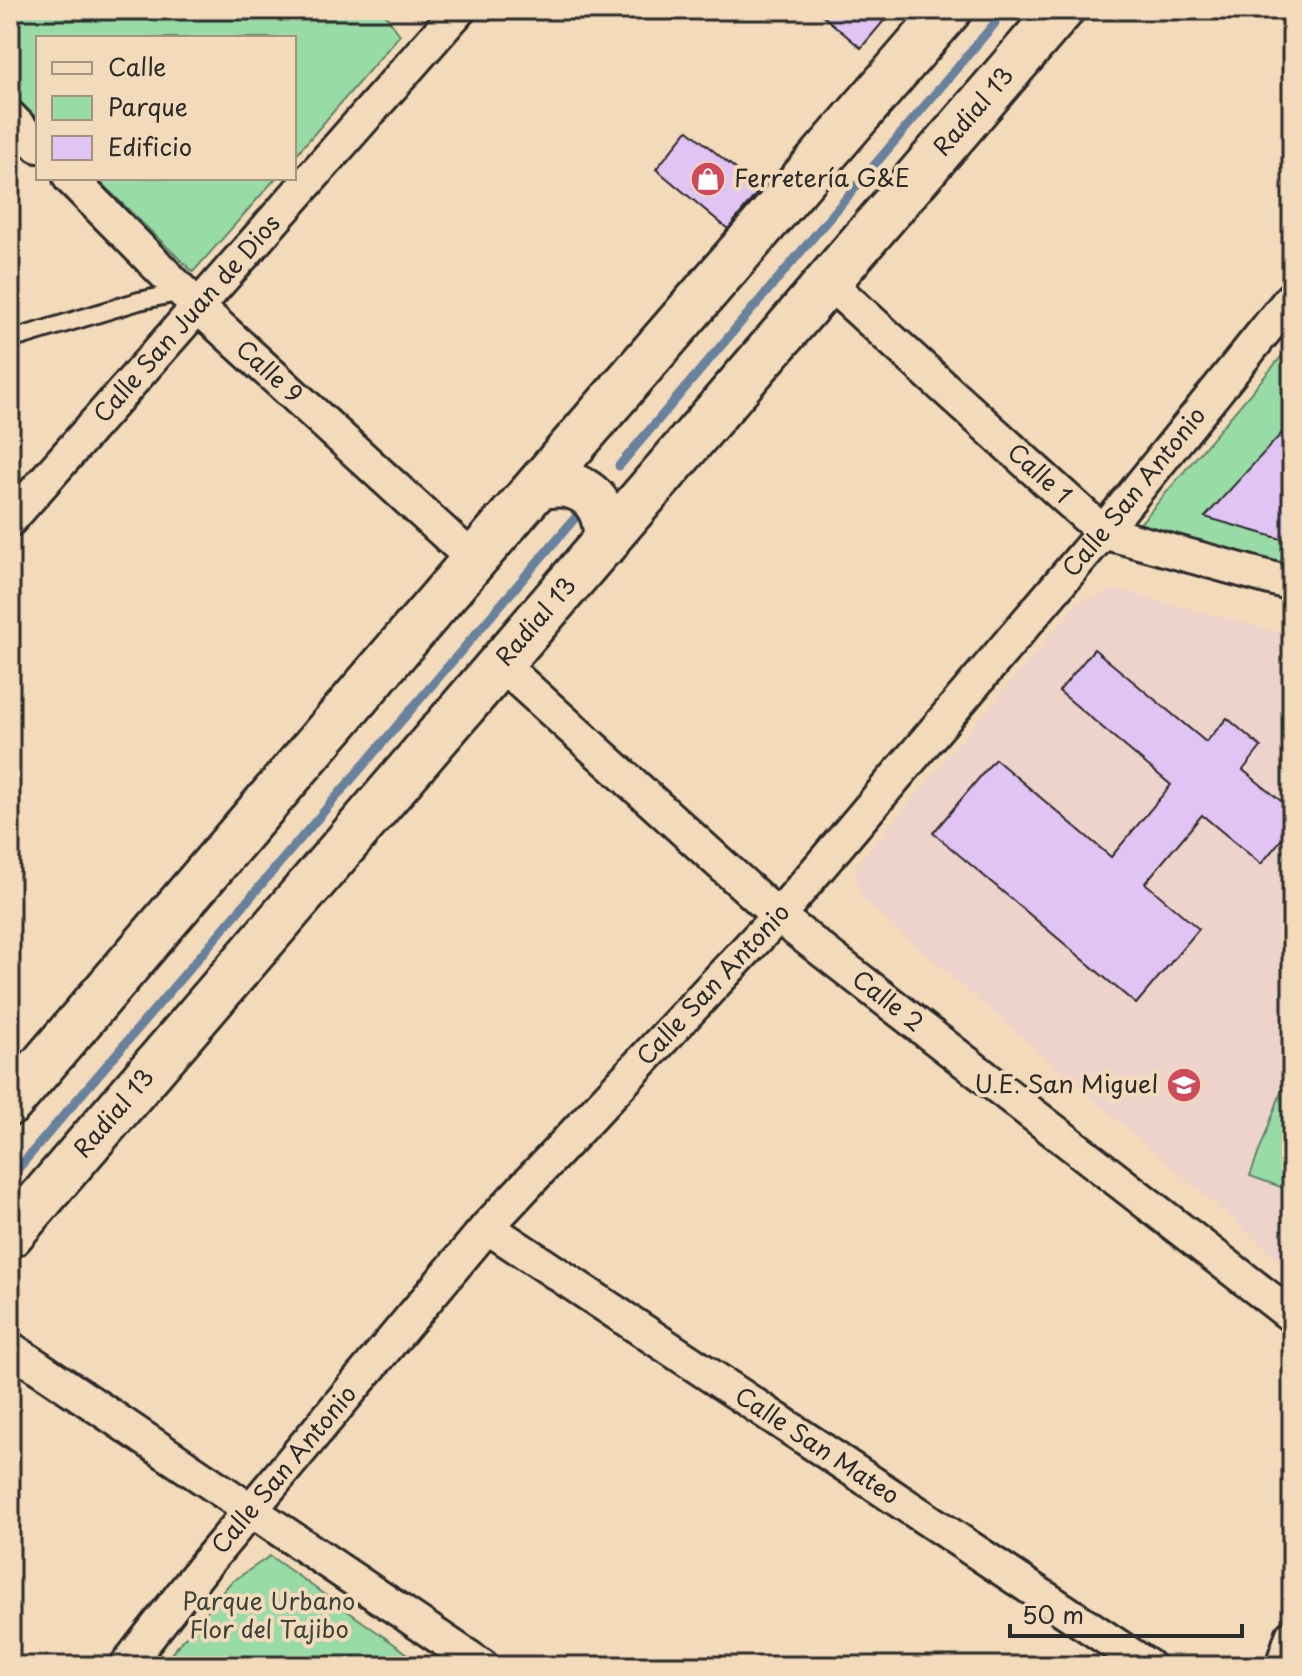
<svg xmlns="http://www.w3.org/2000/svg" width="1302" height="1676" font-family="'Playpen Sans',sans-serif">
	<rect width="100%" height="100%" fill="#f2daba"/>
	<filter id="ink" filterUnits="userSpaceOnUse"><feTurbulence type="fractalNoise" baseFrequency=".0125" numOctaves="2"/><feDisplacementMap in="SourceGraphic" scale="16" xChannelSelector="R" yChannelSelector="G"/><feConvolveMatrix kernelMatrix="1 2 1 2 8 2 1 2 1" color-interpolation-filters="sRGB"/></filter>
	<g filter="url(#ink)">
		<path fill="#edd3cb" d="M1117,590L1292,636V1271L861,898L854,868L1077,603Z"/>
		<path fill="#98dba7" stroke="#628369" stroke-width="2" d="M10,10H382L400,35L294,157V38H38V120L10,92Z
			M96,178H276L193,272Z
			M1292,344V570L1138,526Z
			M1292,1063V1191L1250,1176Z
			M270,1556L425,1666H161L230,1583Z"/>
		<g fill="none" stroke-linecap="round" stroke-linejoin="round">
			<path stroke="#68829e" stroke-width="9" d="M619,466L995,23
				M10,1178L581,511"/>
		</g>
		<path fill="#e0c4f3" stroke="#2b2b2b" stroke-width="2" d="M816,10H893L861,48Z
			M688,130L760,189L728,229L656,169Z
			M1292,422V542L1205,517Z
			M1094,649L1206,742L1227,718L1261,747L1243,770L1292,810V827L1261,864L1202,815L1145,883L1199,929L1136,1004L933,833L995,759L1111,857L1171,785L1059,691Z"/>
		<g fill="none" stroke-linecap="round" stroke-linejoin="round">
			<g stroke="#2b2b2b" stroke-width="22">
				<path id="service" d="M10,340L139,301L182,292"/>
			</g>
			<g stroke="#2b2b2b" stroke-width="38">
				<g id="minor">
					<path d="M10,117L38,146"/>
					<path id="s1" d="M70,178L198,307L474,560"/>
					<path id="s2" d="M829,283L1103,532L1292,584"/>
					<path id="s3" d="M10,520L459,10"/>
					<path id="s4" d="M502,665L778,916L1292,1316"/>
					<path id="s5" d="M487,1227L1148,1666"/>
					<path d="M10,1348L482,1666"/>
					<path id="s6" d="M126,1666L204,1566L487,1227L778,916L1103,532L1292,297"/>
					<path d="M1282,1666L1292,1636"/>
				</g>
			</g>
			<g stroke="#2b2b2b" stroke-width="50">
				<g id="secondary">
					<path d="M538,487C581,477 608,499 606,543"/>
					<path d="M10,1103L474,560L949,10"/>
					<path id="s7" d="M10,1235L1061,10"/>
				</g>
			</g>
			<use href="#service" stroke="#f2daba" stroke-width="16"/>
			<use href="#minor" stroke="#f2daba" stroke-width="32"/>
			<use href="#secondary" stroke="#f2daba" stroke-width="44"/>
		</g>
	</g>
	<defs>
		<g id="shop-disc" transform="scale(1.8)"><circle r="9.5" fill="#d1495b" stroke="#f2daba"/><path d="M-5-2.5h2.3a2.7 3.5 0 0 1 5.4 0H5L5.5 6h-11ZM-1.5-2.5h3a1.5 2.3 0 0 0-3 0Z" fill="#fff"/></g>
		<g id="school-disc" transform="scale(1.8)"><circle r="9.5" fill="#d1495b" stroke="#f2daba"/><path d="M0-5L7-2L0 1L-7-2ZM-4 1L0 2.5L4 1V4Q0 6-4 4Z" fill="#fff"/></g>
	</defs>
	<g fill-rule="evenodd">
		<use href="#shop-disc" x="708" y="179"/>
		<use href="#school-disc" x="1184" y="1085"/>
	</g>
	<g text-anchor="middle" stroke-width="8" stroke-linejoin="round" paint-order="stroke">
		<g font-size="24" fill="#2b2b2b" stroke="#f2daba">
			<text dy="8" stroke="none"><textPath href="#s7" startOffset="1480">Radial 13</textPath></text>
			<text dy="8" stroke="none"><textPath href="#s3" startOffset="268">Calle San Juan de Dios</textPath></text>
			<text dy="8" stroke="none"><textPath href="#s1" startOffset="278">Calle 9</textPath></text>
			<text dy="8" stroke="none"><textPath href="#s2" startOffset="284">Calle 1</textPath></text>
			<text dy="8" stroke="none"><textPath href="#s6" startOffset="1548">Calle San Antonio</textPath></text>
			<text dy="8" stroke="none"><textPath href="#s7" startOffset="808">Radial 13</textPath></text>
			<text dy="8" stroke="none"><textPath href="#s6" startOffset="900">Calle San Antonio</textPath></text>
			<text dy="8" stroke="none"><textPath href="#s4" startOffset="512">Calle 2</textPath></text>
			<text dy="8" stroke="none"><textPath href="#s7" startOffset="160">Radial 13</textPath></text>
			<text dy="8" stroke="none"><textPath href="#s5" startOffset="396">Calle San Mateo</textPath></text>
			<text dy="8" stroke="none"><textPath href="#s6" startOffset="252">Calle San Antonio</textPath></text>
		</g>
		<g font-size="24" fill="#2b2b2b" stroke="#f2daba" text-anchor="start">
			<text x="734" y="187">Ferretería G&amp;E</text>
			<text x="1158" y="1093" text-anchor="end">U.E. San Miguel</text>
		</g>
		<g font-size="24" fill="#3b453e" stroke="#f2daba">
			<text x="269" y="1610">Parque Urbano<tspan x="269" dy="28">Flor del Tajibo</tspan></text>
		</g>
	</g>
	<rect width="1302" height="1676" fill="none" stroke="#f2daba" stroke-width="40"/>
	<rect x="20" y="20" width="1262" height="1636" fill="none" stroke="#2b2b2b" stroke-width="3" filter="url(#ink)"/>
	<rect x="36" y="36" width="260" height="144" fill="#f2daba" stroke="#a29481" stroke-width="2"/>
	<rect x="52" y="62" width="40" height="12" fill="#f2daba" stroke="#a29481" stroke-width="2"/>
	<text x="108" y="76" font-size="24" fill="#2b2b2b">Calle</text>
	<rect x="52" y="96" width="40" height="24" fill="#98dba7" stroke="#a29481" stroke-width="2"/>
	<text x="108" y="116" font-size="24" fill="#2b2b2b">Parque</text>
	<rect x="52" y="136" width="40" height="24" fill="#e0c4f3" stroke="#a29481" stroke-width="2"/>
	<text x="108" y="156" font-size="24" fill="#2b2b2b">Edificio</text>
	<path d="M1010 1624v12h232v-12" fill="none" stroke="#2b2b2b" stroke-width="4"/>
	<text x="1022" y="1624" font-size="24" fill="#2b2b2b" stroke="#f2daba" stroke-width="6" paint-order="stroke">50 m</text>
</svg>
